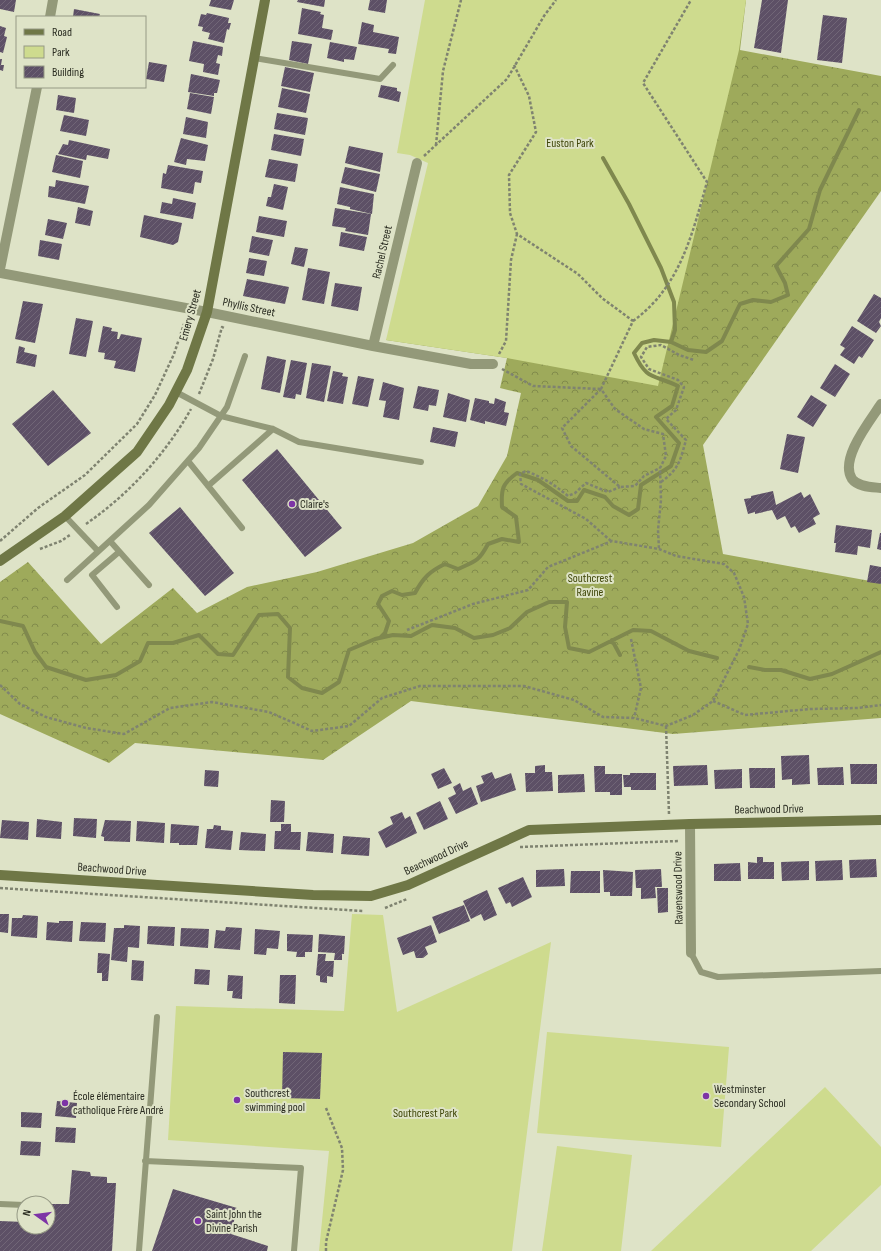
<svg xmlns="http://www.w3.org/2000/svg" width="881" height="1251" font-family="'Sofia Sans Condensed',sans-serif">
	<defs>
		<pattern id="forest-crowns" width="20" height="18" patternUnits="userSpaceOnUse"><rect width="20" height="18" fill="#9eaa5b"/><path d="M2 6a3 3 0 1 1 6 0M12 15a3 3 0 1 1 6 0" fill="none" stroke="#818b4b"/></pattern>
		<pattern id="building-hatch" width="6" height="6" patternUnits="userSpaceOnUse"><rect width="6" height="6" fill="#5d5066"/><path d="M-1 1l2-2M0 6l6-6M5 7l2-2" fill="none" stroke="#716677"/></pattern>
	</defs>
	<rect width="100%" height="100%" fill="#dee3c7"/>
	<path fill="url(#forest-crowns)" d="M638,0H746L740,50L881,76V191L703,445L723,554L881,583V718L673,734L411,701L323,760L135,743L109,763L0,714V582L28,562L101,644L173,588L197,613L247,587L317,572L413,543L478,506L507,456L521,393L500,388L507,358L386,340Z"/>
	<path fill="#cedb8e" d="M425,0H746L739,50L658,386L507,358L386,340L428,163L410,155L397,153Z
		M352,914L383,915L397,1012L551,942L512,1251H319L329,1151L168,1140L176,1006L344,1011Z
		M547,1032L729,1047L721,1147L537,1133Z
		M825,1087L881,1147V1185L811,1251H651Z
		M557,1146L632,1155L621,1251H542Z"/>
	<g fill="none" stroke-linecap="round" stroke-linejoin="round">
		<path stroke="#7f884e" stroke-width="4" d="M603,158L629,204L661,268L674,302L675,330L671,342
			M0,621L23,626L35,652L46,667L86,680L116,675L140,661L148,643H173L199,635L218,654L233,655L259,615L278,614L290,628L288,677L302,688L322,693L339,682L349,650L375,639L393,635L411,636L432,625L455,628L474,638L493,635L510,628L527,612L549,602H567L565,627L569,648L589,652L633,630L651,631L689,651L717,658
			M380,638L385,633L389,621L378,604L382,596L392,591L402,595L415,593C423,578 430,571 445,564L458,569C476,561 479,561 488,544L502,539L519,542L516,517L502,507C501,489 502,484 517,473L538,480L568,501H577L584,490L605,497L613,506L629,515L638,509L641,485L671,466L679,443L656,417L672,406L678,386C653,374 647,381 634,353L642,343L654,340L671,342L688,350L706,352L722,341L740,304L753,300L771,302L788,295L785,283L776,266L809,229L820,190L859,110
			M612,640L620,655
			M749,667L765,670H781L810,679L832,674L881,652"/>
	</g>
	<path fill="url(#building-hatch)" d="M0,0H16L14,12L0,9Z
		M211,0H234L231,10L209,6Z
		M298,0H325L324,7L297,2Z
		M370,0H387L385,13L368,10Z
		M762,0H788L781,53L754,48Z
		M302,8L321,12L320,14L324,15L322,28L333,30L331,40L298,34Z
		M74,9L100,14L99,17H73Z
		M207,13L229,18L228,23H231L229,30L227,29L224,43L208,39L210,33L202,31L203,27L198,26L201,14L206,15Z
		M823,15L847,18L842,63L817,60Z
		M362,22L374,25L373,32L399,37L396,54L388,53L389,49L358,44Z
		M0,26L6,28L4,36L7,37L3,53L0,52Z
		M193,41L223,47L222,56L218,55L216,63L220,64L218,75L203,72L204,64L189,61Z
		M292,41L312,44L308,64L289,60Z
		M330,42L357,47L354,60L344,59V62L327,58Z
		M0,59H2L1,65H4L3,71L0,70Z
		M149,62L167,65L164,82L146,79Z
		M285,67L314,73L310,92L281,86Z
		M191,74L220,80L217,93H214V96L188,92Z
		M381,85L397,88V91L401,92L399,102L378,97Z
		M282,88L310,94L306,113L278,107Z
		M190,93L214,97L211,114L187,109Z
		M58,95L76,98L74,113L56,110Z
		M277,113L308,118L305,135L274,129Z
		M64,115L89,120L86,136L60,131Z
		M186,117L208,122L206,138L183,134Z
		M274,134L304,139L301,156L271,150Z
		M181,138L208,145L205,161L187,159L186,165L174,162Z
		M69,140L110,149L108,159L87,155L86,160L58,154L63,144L68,145Z
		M349,146L383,153L380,172L345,163Z
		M56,155L83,161L80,178L52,172Z
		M269,159L298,164L295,182L265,177Z
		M168,165L203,171L201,183L195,182L193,194L161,188L163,173L166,174Z
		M345,167L380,174L376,192L341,183Z
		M56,180L89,186L85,204L48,197L49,186L55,187Z
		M274,184L288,187L283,210L266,206L268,197H271Z
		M340,187L374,194L372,214L350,209V207L337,204Z
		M173,198L196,203L193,219L160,213L162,202L172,204Z
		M78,207L93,211L90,226L75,223Z
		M335,208L371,214L368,235L345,231L346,228L332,226Z
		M144,215L182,223L178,242L173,245L140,237Z
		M259,216L287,221L284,237L256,232Z
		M48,219L67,223L63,239L45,235Z
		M341,232L367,237L364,251L339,246Z
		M252,236L273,240L269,256L249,252Z
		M40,240L62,244L59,260L38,256Z
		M295,247L308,249L304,267L291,264Z
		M249,258L267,261L264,276L246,273Z
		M308,268L330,272L324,304L302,300Z
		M247,279L289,287L285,304L243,296Z
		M335,283L362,287L358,311L331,306Z
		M874,294L881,298V318L879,322L881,326L876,333L857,321Z
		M23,301L43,304L35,343L15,339Z
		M76,318L93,321L86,357L69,354Z
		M103,326L112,328L111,331L118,332L117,339H119L121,334L142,338L135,372L114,368L116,361L104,359L105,353L98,352Z
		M852,326L874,340L862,358L859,356L854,364L840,355L845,348L840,345Z
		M19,346L25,348L24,352L37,355L35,367L16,363Z
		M267,356L286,360L280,393L261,389Z
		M291,360L307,363L301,395L296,394L295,399L283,397Z
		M312,363L331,366L324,402L306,398Z
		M835,364L850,374L835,397L820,388Z
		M333,371L343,373L342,376L348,377L343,404L327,401Z
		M358,376L374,379L368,407L352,404Z
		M383,382L404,388L399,420L383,417L386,401L379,400Z
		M418,386L439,390L436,406L429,405L428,411L413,408Z
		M53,390L91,433L48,466L12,424Z
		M448,393L470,400L466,422L443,417Z
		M811,395L827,405L813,427L797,417Z
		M475,398L489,401V403L494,404L495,398L506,402L504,412L509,413L506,426L485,421V424L470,420Z
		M433,427L458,432L455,447L430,442Z
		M787,434L805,437L798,473L780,469Z
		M277,449L342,528L305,557L242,480Z
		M773,491L776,505L801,492L804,498L810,494L820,514L813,518L816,524L799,533L795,526L791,528L785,516L777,520L772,510L755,514V512L748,514L744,499L751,498V496Z
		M180,507L234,573L205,596L149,533Z
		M836,525L872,530L870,548L858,546L857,555L835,552L836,543H834Z
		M880,533H881V550L877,549Z
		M870,565L881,567V584L867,582Z
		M809,755L810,784L792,785V779L782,780L781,756Z
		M850,764H877V784H851Z
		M545,765V772H552L553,791L526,792L525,773H535V766Z
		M707,765L708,785L674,786L673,766Z
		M594,766H605V774H622V795H610V792H595Z
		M843,767L844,785H818L817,768Z
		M444,768L452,783L438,789L431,774Z
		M749,768H775V788H750Z
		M742,769V788L715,789L714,770Z
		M205,770L219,771L218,787L204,786Z
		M492,772L495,779L511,773L516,790L481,802L476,786L484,783L481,776Z
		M630,773H656V790H631V787H624L623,775H630Z
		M584,774L585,792L558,793V775Z
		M460,783L463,791L471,787L478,804L456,814L448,798L456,794L453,787Z
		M271,800L285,801L284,822H270Z
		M440,801L448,819L424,830L416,813Z
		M402,812L405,819L410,816L417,833L386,848L378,832L393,824L390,817Z
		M74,818L97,819L96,838L73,836Z
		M37,819L62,822L61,839L36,837Z
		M2,820L29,822L28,840L0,838Z
		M105,820L131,821L130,842L104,841V837L101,836Z
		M137,821L165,823L164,843L136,841Z
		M171,824L199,826L197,845H179V843H170Z
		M281,824H291V832H301L300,850L274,849L275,831H281Z
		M214,825L221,826V830L233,831L231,850L205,848L207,829H213Z
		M241,832L266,834L265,851L239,850Z
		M308,832L334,834L333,853L306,851Z
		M343,836L370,838L369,856L341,854Z
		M757,857H763V862H774V879H748V862L757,863Z
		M876,859L877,877L850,878L849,860Z
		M842,860L843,880L816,881L815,861Z
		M809,861V880L782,881L781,862Z
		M740,863L741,881H714V864Z
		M564,869L565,886L536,887V870Z
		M661,869L662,887H655L656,898L641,899V888H636L635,870Z
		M603,870L633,872L632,896H610V892H604Z
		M571,871H600V893H570Z
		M523,877L532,897L512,907L510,902L506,904L498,888Z
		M657,888H668V912L658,913Z
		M487,890L497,915L484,921L481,914L471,919L463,901Z
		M464,905L470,921L439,934L432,917Z
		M0,914H9L8,933L0,932Z
		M23,915L38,916L37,938L11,936L12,918H22Z
		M59,921H73L72,942L46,940L47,922L59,923Z
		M81,922L106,923L105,942L79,941Z
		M124,925L140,926L139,948L128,947L127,962L111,960L114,928H124Z
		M431,925L437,942L425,947L428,954L423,958H416L414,951L403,955L397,938Z
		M148,926L175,927L174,946L147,944Z
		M226,927L242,928L240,950L214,948L216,930L225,931Z
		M181,928L209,929L208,948L180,946Z
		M255,929L280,931L278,949L267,948L266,955L254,954Z
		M287,934L313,935L312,952H305V957H296L297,952L287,951Z
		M319,934L345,936L344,954H342V960H334L335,953L318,952Z
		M98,953L110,954L108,981H102V973H97Z
		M318,954H326L325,961H334L333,977L327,976V983L320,982V976L316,975Z
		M132,960L144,961L143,981L131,980Z
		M195,969L210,970L209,985L194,984Z
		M228,975L243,976L242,999L232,998L233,991H227Z
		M280,975H296L295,1004L279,1003Z
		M283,1052L322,1053L320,1099L282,1098Z
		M57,1101L77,1103L76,1118L55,1116Z
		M21,1112L42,1113L41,1128L21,1127Z
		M56,1127L76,1128L75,1143L55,1142Z
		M21,1141L41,1142L40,1156L20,1155Z
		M72,1170L90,1172L91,1176L107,1177V1183H116L112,1251H0V1221L24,1222V1227H48V1204H69Z
		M173,1189L237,1208L231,1234L268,1246L267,1251H152Z"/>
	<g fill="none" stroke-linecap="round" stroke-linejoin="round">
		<path stroke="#7f8370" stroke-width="2.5" stroke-dasharray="3 2" stroke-linecap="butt" d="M514,65L529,96L536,132L509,175L510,213L517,234L578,274L602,298L633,321L601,389L615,409L644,429L663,434L666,456L660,468L661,500L658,530L659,549
			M436,145L443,71L461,0
			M424,156L507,79L544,16L556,0
			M633,321C680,287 692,235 707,182L643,83L691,0
			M499,354L506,341L511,260L517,234
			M502,369L533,386L601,389
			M601,389L562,428L571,446L620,487L635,486L644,476L660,468
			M199,394L213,359L222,327L224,328
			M661,482C679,469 680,461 686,440L666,419L676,410L684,387L678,380L649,369L641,357L647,347L661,345L679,355L694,360
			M86,524C129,494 165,455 191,409
			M0,541L38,508L85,475L137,424L155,395L174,354L184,324
			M611,541L586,519L521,484L520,474L526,471C542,477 555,485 568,496L575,493L586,483L608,492L620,487
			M40,549L61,541L70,535
			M631,639L641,688L634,718
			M0,685L20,704L46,717L86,728L124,734L170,708L212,702L269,712L312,731L349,726L382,698L420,686H524L574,700L603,717L634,718L666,726L693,715L713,701L739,650L748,624L744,597L734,573L724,564L676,556L659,549L612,541L548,567L528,590L473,604L407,630
			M713,701L745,715L810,709L858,708L881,705
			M666,726L669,814
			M520,847L679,841
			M0,888L363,911
			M385,908L407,899
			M326,1108L342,1148L343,1170L326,1242V1251"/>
		<path stroke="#939979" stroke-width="6" d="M254,58L380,79L393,65
			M176,392L221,416L273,429L299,442L421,462
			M188,461L242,528
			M208,486L273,429
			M65,516L98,551
			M110,541L149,585
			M67,580L149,505L199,448L227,407L245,356
			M117,607L92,575L119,552
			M691,953L701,972L718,977L881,971
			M145,1161L301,1168L294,1251
			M0,1204L24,1205
			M139,1251L157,1017"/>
		<path stroke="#939979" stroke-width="10" d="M50,17L53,0
			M0,269L37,87
			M0,273L207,312L373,346L471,364H493
			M373,346L417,163
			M881,404C870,421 839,459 852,479C858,487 872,487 881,488
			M690,824L691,953"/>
		<path stroke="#6f7746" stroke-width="10" d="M0,561L65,516L137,452L169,405L187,370L207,312L265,0
			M0,875L313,895L371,896L408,885L529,830L690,824L881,820"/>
	</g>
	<g fill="#7d34a6" stroke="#dee3c7" stroke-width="1.5">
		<circle cx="292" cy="504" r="4"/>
		<circle cx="706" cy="1096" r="4"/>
		<circle cx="237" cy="1100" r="4"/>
		<circle cx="65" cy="1103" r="4"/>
		<circle cx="198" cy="1221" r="4"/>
	</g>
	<g text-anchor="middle" stroke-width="4" stroke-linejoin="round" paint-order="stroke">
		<g font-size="12" fill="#3e4507" stroke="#dee3c7">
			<text x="570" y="147">Euston Park</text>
			<text x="590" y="582">Southcrest<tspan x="590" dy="14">Ravine</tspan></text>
			<text x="425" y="1117">Southcrest Park</text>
		</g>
		<g font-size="12" fill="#2a2c21" stroke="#dee3c7">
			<text transform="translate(382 252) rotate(-77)" y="4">Rachel Street</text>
			<text transform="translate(249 307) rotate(12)" y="4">Phyllis Street</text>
			<text transform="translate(190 315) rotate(-74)" y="4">Emery Street</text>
			<text transform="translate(769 809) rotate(-1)" y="4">Beachwood Drive</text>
			<text transform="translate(436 857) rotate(-25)" y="4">Beachwood Drive</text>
			<text transform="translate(112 869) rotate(4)" y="4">Beachwood Drive</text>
			<text transform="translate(678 888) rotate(-91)" y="4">Ravenswood Drive</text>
		</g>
		<g font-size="12" fill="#2a2c21" stroke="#dee3c7" text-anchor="start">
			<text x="300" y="508">Claire's</text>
			<text x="714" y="1093">Westminster<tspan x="714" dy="14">Secondary School</tspan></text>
			<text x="245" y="1097">Southcrest<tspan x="245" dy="14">swimming pool</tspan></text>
			<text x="73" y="1100">École élémentaire<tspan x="73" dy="14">catholique Frère André</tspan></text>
			<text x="206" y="1218">Saint John the<tspan x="206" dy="14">Divine Parish</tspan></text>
		</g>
	</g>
	<rect x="16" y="16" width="130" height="72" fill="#dee3c7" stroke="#969a85"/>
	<rect x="24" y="29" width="20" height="6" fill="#6f7746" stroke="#969a85"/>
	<text x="52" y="36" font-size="12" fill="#2a2c21">Road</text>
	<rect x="24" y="46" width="20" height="12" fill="#cedb8e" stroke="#969a85"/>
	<text x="52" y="56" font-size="12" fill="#2a2c21">Park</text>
	<rect x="24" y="66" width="20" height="12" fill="url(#building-hatch)" stroke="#969a85"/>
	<text x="52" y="76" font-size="12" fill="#2a2c21">Building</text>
	<g transform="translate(36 1215) rotate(284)"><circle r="19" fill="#dee3c7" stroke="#969a85"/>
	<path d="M0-3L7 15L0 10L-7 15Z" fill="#7d34a6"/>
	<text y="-6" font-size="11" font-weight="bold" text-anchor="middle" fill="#2a2c21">N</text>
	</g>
</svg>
